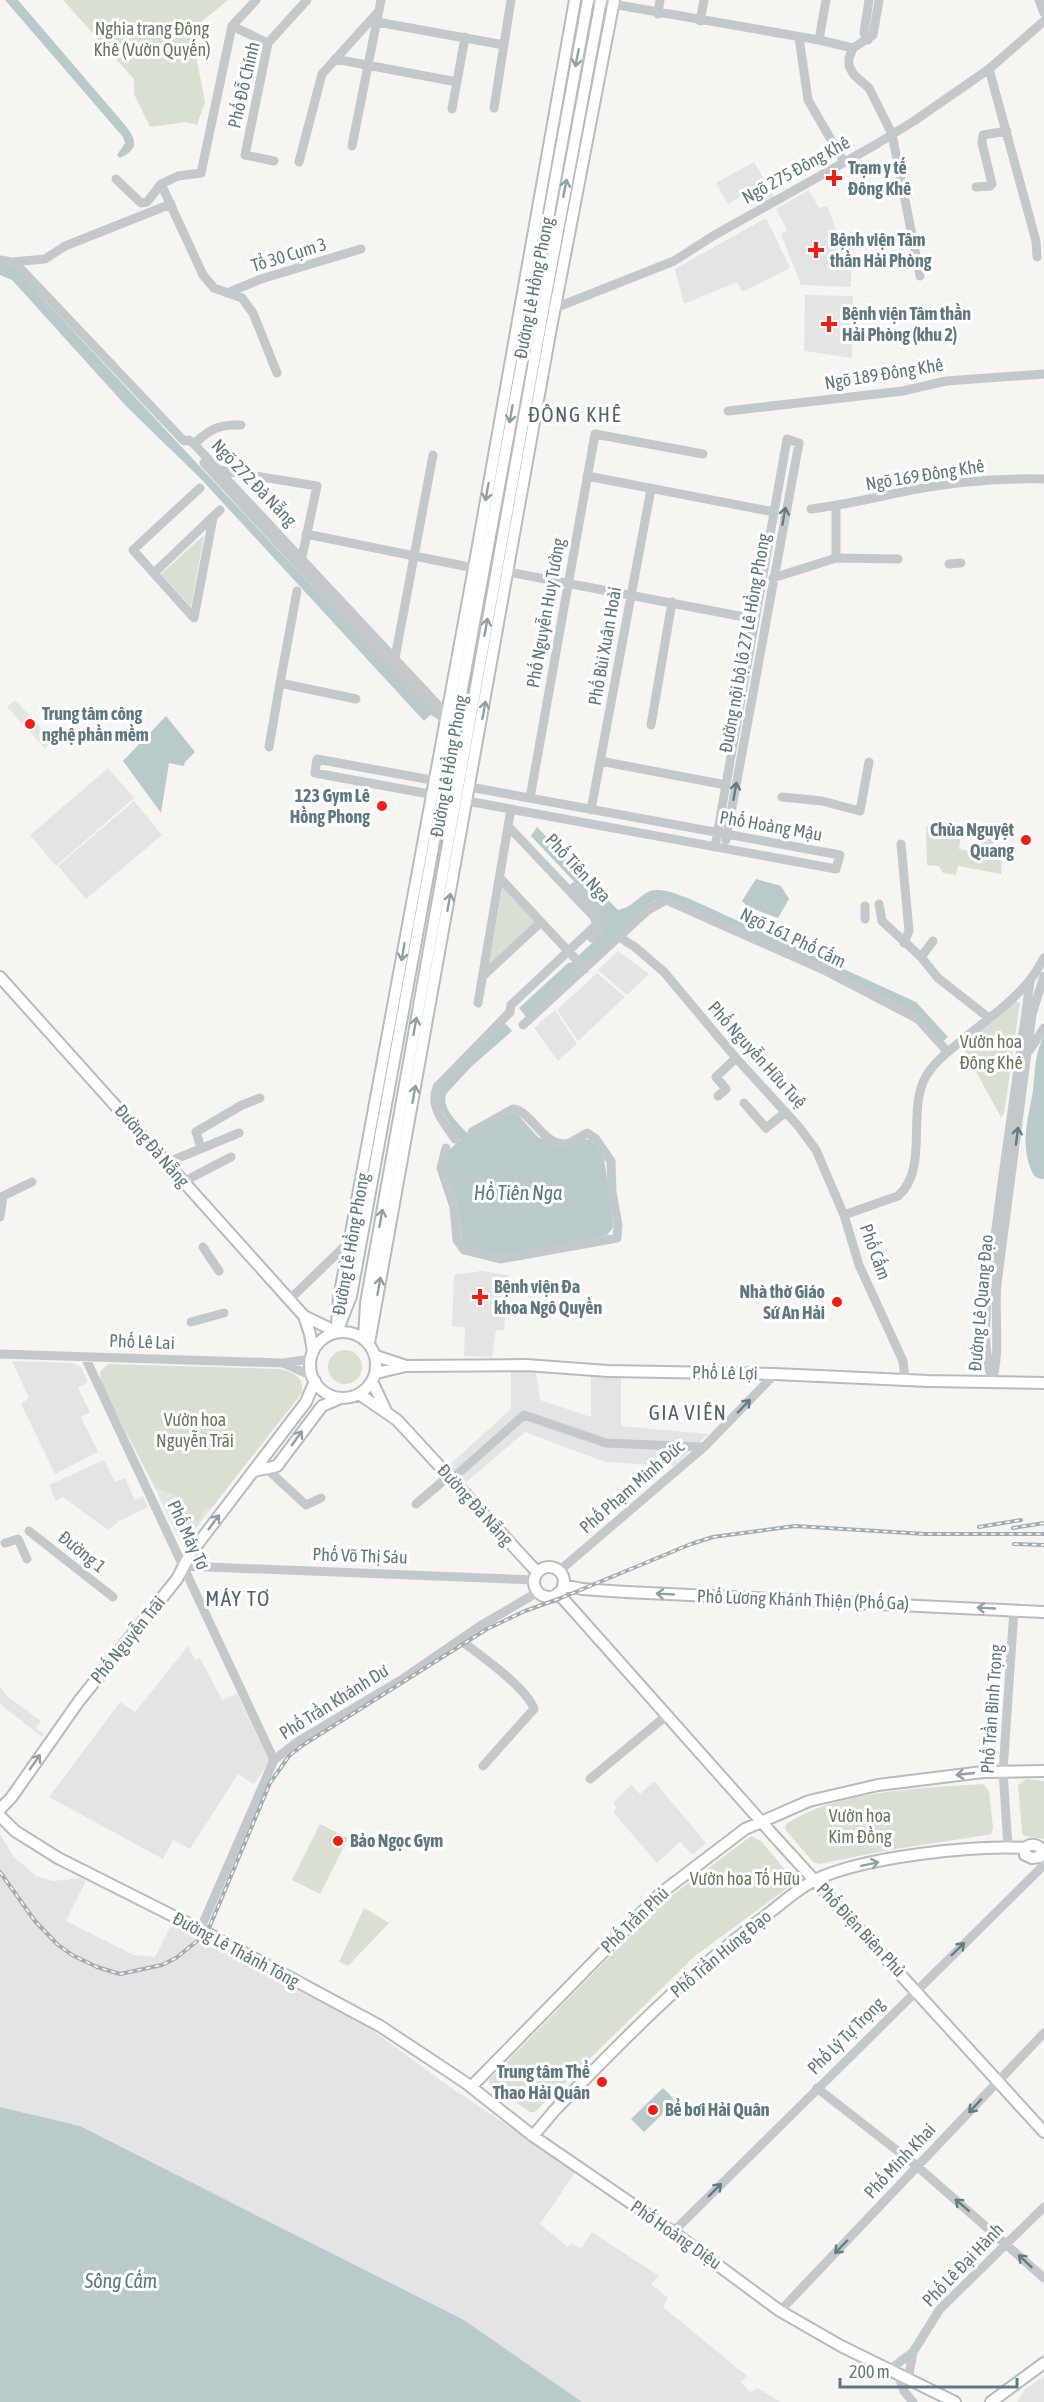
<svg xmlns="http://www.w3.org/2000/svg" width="1044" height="2402" font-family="'Asap Condensed',sans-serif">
	<rect width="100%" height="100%" fill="#f6f5f2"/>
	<path fill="#e4e5e3" d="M754,162L776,200L767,205L757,187L728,204L716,183Z
		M809,190L819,208L827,206L851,267V287L801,285L781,234L787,230L776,209Z
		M766,218L790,268L742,292L737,282L684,304L675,269Z
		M805,295L853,296L852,358L804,351Z
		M15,700L53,741L45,749L7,707Z
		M108,768L134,798L56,866L30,835Z
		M134,801L162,835L86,899L58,866Z
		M618,951L649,974L627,995L598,970Z
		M597,973L625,997L578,1041L557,1010Z
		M555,1010L577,1044L558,1061L534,1028Z
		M481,1271L509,1275L504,1330H496L492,1357L464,1356L465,1327L452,1326L454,1275Z
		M12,1361L73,1363L81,1367L88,1382L78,1388L90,1412L81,1417L98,1452L55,1474L21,1404L29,1398Z
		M511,1370L536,1371L540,1400L591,1417V1377H621V1426L708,1434L674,1466L605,1462L525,1432L464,1484L448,1466L511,1409Z
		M104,1460L115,1482L125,1478L135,1500L143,1496L148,1507L119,1521L108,1530L63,1497L56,1501L49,1485Z
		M155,1488L210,1510L188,1539L182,1540L177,1535Z
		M188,1646L195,1660L200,1658L222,1700L237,1694L270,1762L254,1784L238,1774L190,1849L173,1840L163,1859L49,1797L120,1702L135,1712Z
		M0,1687L7,1696L41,1721L36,1728L44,1734L42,1737L0,1704Z
		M654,1781L706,1843L693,1855L680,1842L657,1863L613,1812L617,1808L613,1803L631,1785L640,1794Z
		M0,1834L13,1856L36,1876L53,1881L80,1878L86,1881L66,1921L134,1955L155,1957L171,1925L365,2025L450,2087L576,2171L540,2224L568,2247L571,2243L581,2248L592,2232L659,2276L651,2284L668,2298L663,2307L747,2376L741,2382L750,2392L757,2388L781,2402H582L464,2320L80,2126L0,2107Z
		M1044,2376V2402H1017L1024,2390Z"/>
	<path fill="#d9dfd2" d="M63,0H228L191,30L205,102L197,125L186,122L150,127L134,94V79Z
		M204,535L191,607L161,574Z
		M926,826L947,834L948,826L961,832L959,849L976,852L983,838L994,840L993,853L1002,854L1001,874L958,866L956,875L943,873L939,866L927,865Z
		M503,886L536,921L489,965Z
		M1016,1001L1020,1003L1004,1114L1001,1117L964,1050V1044Z
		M328 1367a17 17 0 1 1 34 0a17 17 0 1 1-34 0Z
		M108,1364L282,1369C296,1374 304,1377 302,1393L210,1510L205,1508L198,1523L172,1513L178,1497L155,1488L101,1384L100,1372Z
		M1026,1779L1044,1781V1839L1024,1836L1022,1833L1018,1785Z
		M983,1784L989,1791L993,1828L991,1834L987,1835L895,1849L819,1864L813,1862L785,1829L786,1824C838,1790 922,1788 983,1784Z
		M320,1824L348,1838L320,1894L292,1880Z
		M751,1836L761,1841L793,1879V1884L695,1956L535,2112H530L489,2083V2080L663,1902Z
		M364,1908L389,1923L348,1966L339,1962Z"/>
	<path fill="#b9cacb" d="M5,0H18L125,125C136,139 140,149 120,158L117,155L125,143L123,137Z
		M0,263L14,268L22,276L431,714L424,721L201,479L126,406L23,292L12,280L0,275Z
		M166,716L195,752L185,762L184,766L169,763L161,813L123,761Z
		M537,827L618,910C629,908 634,902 643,895C656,884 676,894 690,899L916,1002L948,1037L942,1042L917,1016L663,900H656L650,904L585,964L578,956L603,933L607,921L600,909L531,836Z
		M756,879L781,886L789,899L778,918L748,907L742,901Z
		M574,962L579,968L527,1018L519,1008L568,963Z
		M504,1022L512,1031L471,1067L446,1094C441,1109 459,1124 469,1135L473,1136L513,1113L519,1116L538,1137L565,1148L583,1139L591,1140L604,1158L613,1224V1228L607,1235L508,1256L470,1249L462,1243L458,1205L444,1165L446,1153L460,1140L437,1103L439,1088Z
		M1044,1036V1179C1034,1179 1032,1173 1029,1164C1021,1139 1029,1116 1033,1090C1035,1073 1035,1051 1044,1036Z
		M663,2088L676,2101L644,2132L631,2119Z
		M0,2107L80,2126L464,2320L582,2402H0Z"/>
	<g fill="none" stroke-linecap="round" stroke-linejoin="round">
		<g stroke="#b6bcbe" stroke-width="14">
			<path id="major" d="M0,977L304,1316L337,1332
				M304,1316L310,1334L313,1352
				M337,1325L339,1298L474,568L575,0
				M310 1365a33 33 0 1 1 66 0a33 33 0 1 1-66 0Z
				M337,1332L351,1296L588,0
				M364,1338L366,1303L543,311L601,0
				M369,1343L550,333L614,0
				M376,1356L406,1366
				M376,1373L406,1366L526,1365L608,1371L775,1374L928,1381L1044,1383
				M372,1381L387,1413
				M359,1394L397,1420L537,1572
				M254,1471L277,1466L322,1406L341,1398
				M534 1582a15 15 0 1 1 30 0a15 15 0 1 1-30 0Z
				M563,1585L582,1589L626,1592L1044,1612
				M558,1593L774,1836L1044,2132
				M0,1809L11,1798L79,1701L177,1579L190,1554L306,1402L315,1381
				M0,1816L15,1831L58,1858L207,1933L380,2026L466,2083L533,2136L673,2232L780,2311L841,2346L955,2402
				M1025,1848V1855L1032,1858L1040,1857L1042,1850
				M471,2087L661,1893L745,1829L809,1801L878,1785L983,1772L1044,1771
				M533,2136L554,2111C621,2042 686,1975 764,1917C780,1905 797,1889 815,1880C862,1857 973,1845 1025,1848C1031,1843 1038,1844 1042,1850
				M991,2402L1044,2363"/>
		</g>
		<path stroke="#c3c9cb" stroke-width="9" d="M256,0L232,26L201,173L178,176L161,184L203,275L214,288L242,298L253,313L277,373
			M1039,0L1044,13
			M595,1L819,40L853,48L873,35L879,0
			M658,14L660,0
			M700,21L704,0
			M377,22L504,45
			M232,26L268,43
			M799,37L808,100L844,162
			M819,40L826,0
			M868,40L864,33L869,0
			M853,48L849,58V66L854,75L869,88L892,134L920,276
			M335,59L457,82
			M989,69L1036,241L1037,257
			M494,108L511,0
			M452,109L465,37
			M352,146L381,0
			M274,161L245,155L268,43L307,0
			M299,162L322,74L378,12
			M116,179L141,203L147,202L161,184
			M976,187L990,186L992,184L982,143L983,135L1007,131
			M0,260L12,262L24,272L184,441L189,440L194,444L438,705L440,715L444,720
			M12,262L45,259L65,246L171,204
			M227,293L261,279L361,249
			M551,307L555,308L674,261L713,236L875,145L914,121L989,69L1044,21
			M728,411L903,391L946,381L1044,374
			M194,444C210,429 219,424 241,425
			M204,463L433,711L440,715
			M219,470L317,486L302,557
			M587,476L774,512
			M811,509C845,505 877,497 911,490C954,482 1000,478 1044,479
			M306,534L474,568
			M836,558V506
			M949,564L961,563
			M508,572L755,619
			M154,573L220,510
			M773,578L836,558L898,559
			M297,591L280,683L356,699
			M194,618L133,550L200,488
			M194,618L213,518
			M395,658L433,455
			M651,725L672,602
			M269,747L280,683
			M317,759L840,855L836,869L315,773Z
			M600,761L726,785
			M782,797L822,801L860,811L869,762
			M530,798L595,434L703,454
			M591,810L651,489
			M901,844L909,931L904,943
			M715,847L787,439L799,443L726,840
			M500,878L585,969
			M574,887L603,919L602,928L592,938
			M879,904L882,921L921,957L938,978L989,1018
			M865,906V919
			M619,937L635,947L664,972L736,1058L799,1127L816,1150L844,1215L859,1265L903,1361L905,1379
			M921,957L933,941
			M484,975L541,922
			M478,1003L511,809
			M523,1025L648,910L666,900L826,971L918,1019L947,1051
			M1029,1051L1044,1028
			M718,1096L726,1089L716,1077L736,1058
			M744,1103L766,1128L786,1112
			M455,1139C444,1122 429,1108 437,1087L510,1012L511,1005L596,925L595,918L509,827
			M201,1148L196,1132L242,1105L260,1098
			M446,1148L441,1168L454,1207L457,1240L464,1250L500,1259L617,1238L618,1225L612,1192L611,1161L595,1138L587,1133C581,1136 571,1144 565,1144C541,1144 533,1112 513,1109L472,1132
			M166,1163L239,1133
			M183,1182L231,1157
			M844,1215L898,1196C929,1170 907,1112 925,1078C935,1060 952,1049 967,1036C988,1019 1012,1002 1029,981C1035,975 1039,966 1044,958
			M0,1217L3,1196L32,1182
			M203,1247L219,1271
			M289,1300L349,1242
			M191,1322L224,1313
			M0,1354L283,1363L311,1359
			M85,1357L274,1760
			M283,1363L312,1376
			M992,1380C978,1337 991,1266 997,1221C1007,1141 1020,1061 1030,981
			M992,1381C1001,1351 994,1316 997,1284L1032,1014L1044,976
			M267,1469L306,1505L321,1498
			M452,1479L524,1415L606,1443L704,1447
			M416,1504L449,1476
			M29,1531L113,1597
			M5,1543L18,1539L27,1559
			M184,1566L534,1580
			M559,1571L704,1447L775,1374
			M460,1640C480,1655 526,1687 534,1709L483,1766
			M590,1779L666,1716
			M1008,1847L1003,1771L1014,1610
			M200,1930L274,1760L297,1742L404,1678L480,1626L538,1592
			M817,2088L917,2166L1044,2278
			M673,2232L1044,1865
			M780,2311L1044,2033
			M889,2370L913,2352L940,2309L1044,2207
			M898,2374L904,2391L913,2402
			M908,2380L913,2352"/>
		<use href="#major" stroke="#fff" stroke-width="10"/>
		<g stroke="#a3acb0" stroke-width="4">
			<path id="rail" d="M979,1527L1021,1520
				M1013,1528L1044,1523
				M1014,1544L1044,1545
				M0,1872L35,1921L57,1944L72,1955L97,1967L120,1974L162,1965L176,1958L207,1933L270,1783L289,1756L303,1745L487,1629L525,1611L561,1598L691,1544L713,1537L795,1526L925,1534H1044"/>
		</g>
		<use href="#rail" stroke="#fff" stroke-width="1.5" stroke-dasharray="4.5" stroke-linecap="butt"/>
	</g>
	<defs><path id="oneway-shaft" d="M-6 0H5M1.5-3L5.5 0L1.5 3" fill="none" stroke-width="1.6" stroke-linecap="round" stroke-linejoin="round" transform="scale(1.5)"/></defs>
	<g stroke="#8ea0a6">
		<use href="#oneway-shaft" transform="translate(577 58) rotate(101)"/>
		<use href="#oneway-shaft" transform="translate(565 188) rotate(-79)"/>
		<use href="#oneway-shaft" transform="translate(511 414) rotate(100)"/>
		<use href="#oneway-shaft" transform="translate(487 492) rotate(100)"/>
		<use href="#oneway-shaft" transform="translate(486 627) rotate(-80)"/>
		<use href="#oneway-shaft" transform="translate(484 710) rotate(-80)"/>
		<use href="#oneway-shaft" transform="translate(449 902) rotate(-80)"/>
		<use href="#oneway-shaft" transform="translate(403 952) rotate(100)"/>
		<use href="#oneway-shaft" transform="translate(415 1026) rotate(-80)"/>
		<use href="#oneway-shaft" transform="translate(414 1094) rotate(-80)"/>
		<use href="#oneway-shaft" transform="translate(381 1218) rotate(-80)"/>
		<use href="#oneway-shaft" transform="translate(379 1286) rotate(-80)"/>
		<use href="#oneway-shaft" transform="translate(297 1438) rotate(-54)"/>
		<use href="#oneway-shaft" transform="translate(214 1522) rotate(-53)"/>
		<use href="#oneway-shaft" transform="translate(665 1594) rotate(-177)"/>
		<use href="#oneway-shaft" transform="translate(986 1608) rotate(-177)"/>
		<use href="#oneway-shaft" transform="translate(35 1762) rotate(-55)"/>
		<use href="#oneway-shaft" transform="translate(965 1774) rotate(174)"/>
		<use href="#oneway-shaft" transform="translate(870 1864) rotate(-12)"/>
	</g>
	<g stroke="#637c84">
		<use href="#oneway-shaft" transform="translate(784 516) rotate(-80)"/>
		<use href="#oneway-shaft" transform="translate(735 791) rotate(-80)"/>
		<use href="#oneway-shaft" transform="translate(1017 1136) rotate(-83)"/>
		<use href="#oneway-shaft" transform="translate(744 1406) rotate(-46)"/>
		<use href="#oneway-shaft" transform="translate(958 1949) rotate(-44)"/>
		<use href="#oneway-shaft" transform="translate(975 2106) rotate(133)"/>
		<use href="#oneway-shaft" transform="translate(715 2190) rotate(-45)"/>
		<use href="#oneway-shaft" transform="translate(962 2205) rotate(-139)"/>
		<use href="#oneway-shaft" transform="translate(841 2247) rotate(134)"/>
		<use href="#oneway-shaft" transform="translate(1025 2261) rotate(-137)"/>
	</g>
	<g fill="#f61c12" stroke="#fff" stroke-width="2">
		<path d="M831 169h6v6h6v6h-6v6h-6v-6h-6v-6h6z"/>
		<path d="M813 241h6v6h6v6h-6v6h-6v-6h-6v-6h6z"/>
		<path d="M826 315h6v6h6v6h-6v6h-6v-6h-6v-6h6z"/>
		<circle cx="30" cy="724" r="6"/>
		<circle cx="382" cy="806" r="6"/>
		<circle cx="1026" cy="840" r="6"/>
		<path d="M477 1288h6v6h6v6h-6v6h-6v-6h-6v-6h6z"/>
		<circle cx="837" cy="1302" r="6"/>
		<circle cx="338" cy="1841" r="6"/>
		<circle cx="602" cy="2082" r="6"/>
		<circle cx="653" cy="2110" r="6"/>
	</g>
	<g text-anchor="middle" stroke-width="6" stroke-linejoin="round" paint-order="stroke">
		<g font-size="18" fill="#67785d" stroke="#fff">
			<text x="152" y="35">Nghia trang Đông<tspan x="152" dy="21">Khê (Vườn Quyến)</tspan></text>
			<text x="991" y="1048">Vườn hoa<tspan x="991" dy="21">Đông Khê</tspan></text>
			<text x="195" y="1426">Vườn hoa<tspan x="195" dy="21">Nguyễn Trãi</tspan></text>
			<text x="860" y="1822">Vườn hoa<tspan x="860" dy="21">Kim Đồng</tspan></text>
			<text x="745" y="1885">Vườn hoa Tố Hữu</text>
		</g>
		<g font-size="18" fill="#5e7880" stroke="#fff">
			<text transform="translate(244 85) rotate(-77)" y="6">Phố Đỗ Chính</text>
			<text transform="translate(796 170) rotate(-29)" y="6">Ngõ 275 Đông Khê</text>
			<text transform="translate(289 255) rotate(-17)" y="6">Tổ 30 Cụm 3</text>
			<text transform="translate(534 288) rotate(-79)" y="6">Đường Lê Hồng Phong</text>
			<text transform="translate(884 374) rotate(-9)" y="6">Ngõ 189 Đông Khê</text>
			<text transform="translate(925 475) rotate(-9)" y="6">Ngõ 169 Đông Khê</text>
			<text transform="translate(254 483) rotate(46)" y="6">Ngõ 272 Đà Nẵng</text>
			<text transform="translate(546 613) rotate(-80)" y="6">Phố Nguyễn Huy Tưởng</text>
			<text transform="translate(745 643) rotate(-80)" y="6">Đường nội bộ lô 27 Lê Hồng Phong</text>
			<text transform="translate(605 646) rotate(-80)" y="6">Phố Bùi Xuân Hoài</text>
			<text transform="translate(449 766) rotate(-80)" y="6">Đường Lê Hồng Phong</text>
			<text transform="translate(771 826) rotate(10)" y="6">Phố Hoàng Mậu</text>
			<text transform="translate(578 868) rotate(47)" y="6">Phố Tiên Nga</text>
			<text transform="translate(793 938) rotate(26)" y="6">Ngõ 161 Phố Cấm</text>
			<text transform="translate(757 1055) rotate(48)" y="6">Phố Nguyễn Hữu Tuệ</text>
			<text transform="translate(152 1146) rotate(49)" y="6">Đường Đà Nẵng</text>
			<text transform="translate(351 1244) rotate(-80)" y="6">Đường Lê Hồng Phong</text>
			<text transform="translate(875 1252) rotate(70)" y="6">Phố Cấm</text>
			<text transform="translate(981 1303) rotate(-85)" y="6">Đường Lê Quang Đạo</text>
			<text transform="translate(142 1342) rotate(2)" y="6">Phố Lê Lai</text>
			<text transform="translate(725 1373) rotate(1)" y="6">Phố Lê Lợi</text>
			<text transform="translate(632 1487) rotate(-41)" y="6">Phố Phạm Minh Đức</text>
			<text transform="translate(475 1505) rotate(48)" y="6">Đường Đà Nẵng</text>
			<text transform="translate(188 1535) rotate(65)" y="6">Phố Máy Tơ</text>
			<text transform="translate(82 1552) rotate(39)" y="6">Đường 1</text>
			<text transform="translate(360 1556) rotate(2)" y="6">Phố Võ Thị Sáu</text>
			<text transform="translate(803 1600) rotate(2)" y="6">Phố Lương Khánh Thiện (Phố Ga)</text>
			<text transform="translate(128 1640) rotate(-51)" y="6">Phố Nguyễn Trãi</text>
			<text transform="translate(334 1702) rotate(-32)" y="6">Phố Trần Khánh Dư</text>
			<text transform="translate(992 1709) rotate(-86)" y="6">Phố Trần Bình Trọng</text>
			<text transform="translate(635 1920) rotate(-44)" y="6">Phố Trần Phú</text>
			<text transform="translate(861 1930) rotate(47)" y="6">Phố Điện Biên Phủ</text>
			<text transform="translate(236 1950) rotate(28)" y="6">Đường Lê Thánh Tông</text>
			<text transform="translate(721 1954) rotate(-40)" y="6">Phố Trần Hưng Đạo</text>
			<text transform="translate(846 2036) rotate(-45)" y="6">Phố Lý Tự Trọng</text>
			<text transform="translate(900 2161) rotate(-47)" y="6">Phố Minh Khai</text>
			<text transform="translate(676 2235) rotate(35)" y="6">Phố Hoàng Diệu</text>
			<text transform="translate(963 2265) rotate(-46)" y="6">Phố Lê Đại Hành</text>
		</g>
		<g font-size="18" font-weight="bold" fill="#5e7880" stroke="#fff" text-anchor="start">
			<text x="848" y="174">Trạm y tế<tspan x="848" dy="21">Đông Khê</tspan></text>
			<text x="830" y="246">Bệnh viện Tâm<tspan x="830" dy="21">thần Hải Phòng</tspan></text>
			<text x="842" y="320">Bệnh viện Tâm thần<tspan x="842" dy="21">Hải Phòng (khu 2)</tspan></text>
			<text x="42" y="720">Trung tâm công<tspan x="42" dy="21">nghệ phần mềm</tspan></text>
			<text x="370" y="802" text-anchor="end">123 Gym Lê<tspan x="370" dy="21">Hồng Phong</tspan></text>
			<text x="1014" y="836" text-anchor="end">Chùa Nguyệt<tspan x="1014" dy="21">Quang</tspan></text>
			<text x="494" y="1293">Bệnh viện Đa<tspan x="494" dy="21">khoa Ngô Quyền</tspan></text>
			<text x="825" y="1298" text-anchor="end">Nhà thờ Giáo<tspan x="825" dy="21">Sứ An Hải</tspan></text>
			<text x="350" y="1847">Bảo Ngọc Gym</text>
			<text x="590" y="2078" text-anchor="end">Trung tâm Thể<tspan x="590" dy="21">Thao Hải Quân</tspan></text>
			<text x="665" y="2116">Bể bơi Hải Quân</text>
		</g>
		<g font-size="20" font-style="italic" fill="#58797c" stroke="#fff">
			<text x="518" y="1200">Hồ Tiên Nga</text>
			<text x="121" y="2288">Sông Cấm</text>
		</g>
		<g font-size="21" letter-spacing="1.5" fill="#50646b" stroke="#fff">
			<text x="575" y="422">ĐÔNG KHÊ</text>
			<text x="688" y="1420">GIA VIÊN</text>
			<text x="238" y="1606">MÁY TƠ</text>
		</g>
	</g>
	<path d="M840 2378v9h177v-9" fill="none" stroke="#5e7880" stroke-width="3"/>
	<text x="849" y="2378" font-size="18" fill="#5e7880" stroke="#ffffff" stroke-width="4.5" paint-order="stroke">200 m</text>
</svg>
